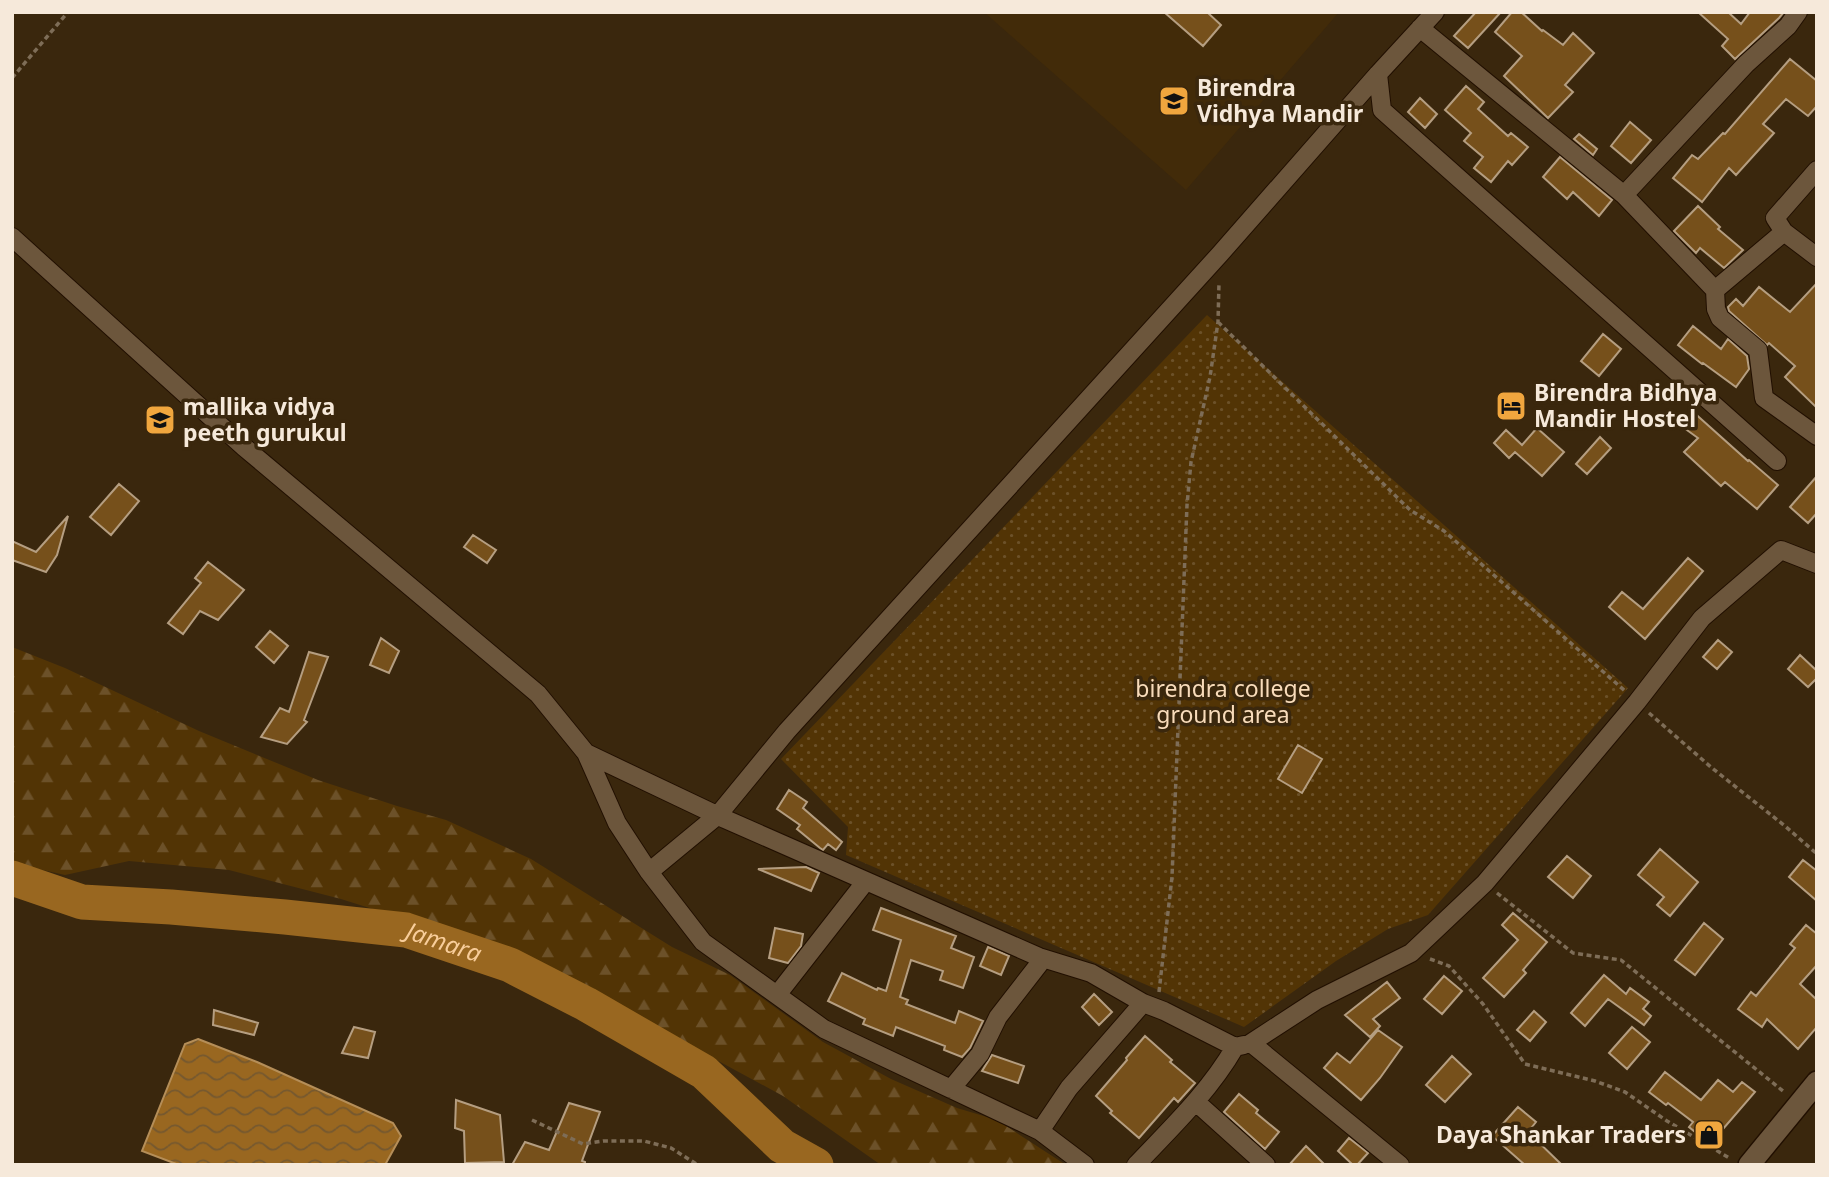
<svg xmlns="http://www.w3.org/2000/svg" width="1829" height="1177" font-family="'Noto Sans',sans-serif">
	<defs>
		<pattern id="forest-firs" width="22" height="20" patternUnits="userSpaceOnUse" patternTransform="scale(1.75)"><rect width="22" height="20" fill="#523405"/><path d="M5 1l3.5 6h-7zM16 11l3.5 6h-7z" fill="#6c5129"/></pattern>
		<pattern id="park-dots" width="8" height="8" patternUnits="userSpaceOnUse" patternTransform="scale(1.75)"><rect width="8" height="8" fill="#523405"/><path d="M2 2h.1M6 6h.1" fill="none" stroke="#6c5129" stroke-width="1.8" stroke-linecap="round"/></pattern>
		<pattern id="water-waves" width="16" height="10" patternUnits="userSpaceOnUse" patternTransform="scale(1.75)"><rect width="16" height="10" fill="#996720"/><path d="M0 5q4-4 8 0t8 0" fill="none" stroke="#75582f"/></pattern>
	</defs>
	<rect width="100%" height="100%" fill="#3a270d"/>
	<path fill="#422b09" d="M984,12H1339L1186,190Z"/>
	<path fill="url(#forest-firs)" d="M12,647L65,668L199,731L318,780L397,806L446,820L531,859L672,947L730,975L823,1042L891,1079L957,1108L997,1120L1066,1165H881L783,1096L582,987L487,945L341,899L229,870L129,861L65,875L12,863Z"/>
	<path fill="url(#park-dots)" d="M1207,315L1628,688L1428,915L1388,929L1336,961L1244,1027L846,855L848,827L781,759Z"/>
	<path fill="url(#water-waves)" stroke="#b58e58" stroke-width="2" d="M198,1039L257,1062L393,1123L401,1136L385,1165H179L142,1151L185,1044Z"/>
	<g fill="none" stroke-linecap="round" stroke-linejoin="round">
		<path stroke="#996720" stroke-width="35" id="s1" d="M12,878L82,902L171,907L285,917L406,930L510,965L586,1004L704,1072L782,1146L816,1165"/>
	</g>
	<path fill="#76501b" stroke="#b59e81" stroke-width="2" d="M1164,12H1207L1221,25L1203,46Z
		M1476,12H1501L1468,48L1454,36Z
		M1512,12H1521L1542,31L1543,30L1563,45L1573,33L1594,53L1565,85L1573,92L1548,118L1504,76L1522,56L1495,32Z
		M1698,12H1728L1741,24L1750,12H1784L1779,18L1735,59L1722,46L1728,39Z
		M1790,59L1817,81V106L1808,116L1786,99L1763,124L1774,133L1736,175L1729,168L1702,202L1673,178L1692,155L1698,159L1723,133L1725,134Z
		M1466,86L1484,102L1478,109L1508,136L1511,133L1528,147L1512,165L1508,161L1491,182L1474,168L1483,157L1464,141L1471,133L1445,110Z
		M1420,98L1437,114L1425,128L1408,112Z
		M1630,122L1651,140L1631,163L1611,146Z
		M1579,134L1597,149L1593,155L1574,139Z
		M1560,157L1612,200L1599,216L1573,192L1567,199L1543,177Z
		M1698,206L1720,227L1718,229L1743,250L1724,268L1700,248L1696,253L1674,231Z
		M1817,283V408L1785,377L1795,366L1769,343L1767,345L1729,311L1728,307L1736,299L1743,306L1759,287L1790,312Z
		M1693,326L1721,349L1728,339L1747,356L1749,369L1736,387L1703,363L1702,364L1678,345Z
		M1603,334L1621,349L1599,376L1581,361Z
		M1691,410L1748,461L1749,460L1778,485L1757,509L1725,482L1721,486L1684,452L1698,438L1680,425Z
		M1537,428L1564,452L1542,476L1515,452L1509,458L1494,443L1506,430L1522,445Z
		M1600,437L1611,448L1587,474L1576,464Z
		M1817,476V513L1808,523L1790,507Z
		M119,484L139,501L111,535L90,517Z
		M68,516L57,555L46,572L12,560V541L36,552Z
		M473,535L496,550L487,563L464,547Z
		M1688,558L1703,571L1645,639L1609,607L1622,592L1643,609Z
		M208,562L244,590L218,620L200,611L183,634L168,623L201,583L195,578Z
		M270,631L288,646L274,663L256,647Z
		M381,638L399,651L389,673L370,665Z
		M1718,640L1732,652L1717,669L1703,657Z
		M309,652L328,657L304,720L307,722L287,744L261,737L280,708L289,712Z
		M1800,655L1817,671V678L1808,687L1788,669Z
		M1298,745L1322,759L1302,793L1278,779Z
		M789,790L807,802L803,808L842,842L836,850L828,844L823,850L820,848L797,829L800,825L777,809Z
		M1660,849L1698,882L1670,916L1657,905L1664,897L1638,875Z
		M1567,856L1591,876L1573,898L1548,877Z
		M1803,860L1817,871V901L1789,877Z
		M806,867L819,873L811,891L758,869Z
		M881,908L956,936L951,948L974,957L963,988L940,980L943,971L911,960L900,997L908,1000L906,1004L955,1023L959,1011L983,1021L970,1048L962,1057L944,1050L945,1046L896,1027L893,1036L863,1024L865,1019L828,1001L842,973L877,990L878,988L886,991L901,940L873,930Z
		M1513,913L1547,942L1523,970L1526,973L1504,997L1483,978L1518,940L1502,925Z
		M1704,923L1723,939L1695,975L1675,960Z
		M1806,925L1817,934V965L1800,984L1817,1000V1027L1798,1049L1767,1019L1762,1027L1738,1009L1751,992L1756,996L1795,948L1790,944Z
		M775,928L803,934L801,946L788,963L769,958Z
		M988,947L1009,956L1001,975L980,966Z
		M1604,975L1626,994L1630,988L1649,1002L1643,1009L1651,1016L1644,1025L1608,999L1585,1026L1571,1013Z
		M1444,976L1462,991L1442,1014L1424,999Z
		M1387,982L1400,998L1373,1019L1380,1026L1370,1037L1345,1015Z
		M1094,994L1112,1012L1099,1025L1082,1007Z
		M214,1010L258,1023L254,1035L213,1025Z
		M1534,1011L1546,1022L1530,1041L1517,1030Z
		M354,1027L375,1032L368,1058L342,1053Z
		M1632,1027L1650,1042L1627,1069L1609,1053Z
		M1378,1030L1402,1047L1380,1078L1361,1100L1324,1068L1337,1053L1350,1063Z
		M1145,1036L1172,1060L1170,1062L1195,1083L1178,1102L1174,1098L1139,1138L1110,1113L1112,1111L1096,1096L1127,1060L1126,1058Z
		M992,1055L1024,1066L1018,1083L982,1071Z
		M1452,1056L1471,1074L1445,1102L1426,1085Z
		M1665,1072L1701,1100L1718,1080L1733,1092L1742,1082L1755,1092L1710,1144L1689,1127L1693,1122L1668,1103L1666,1105L1649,1092Z
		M1239,1094L1258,1110L1256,1113L1279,1132L1265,1149L1224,1112Z
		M456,1100L500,1115L504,1162L465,1163L464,1131L455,1128Z
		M569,1103L600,1112L582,1161L585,1162V1165H512L525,1142L549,1150Z
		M1518,1107L1536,1122L1528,1132L1562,1165H1525L1492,1136Z
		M1349,1138L1368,1153L1357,1165H1353L1338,1151Z
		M1306,1146L1325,1165H1289Z"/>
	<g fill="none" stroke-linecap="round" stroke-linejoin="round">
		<g stroke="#210f00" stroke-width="20">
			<path id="minor" d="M1420,28L1624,195L1715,290
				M1378,74L1382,110L1777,461
				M1817,170L1775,218L1784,232L1817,257
				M1624,195L1746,64L1788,26L1798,12
				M1784,232L1715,290L1716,309L1720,318L1758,350L1764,398L1817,436
				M12,237L244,447L538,694L586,753L617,823L649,872L703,942L824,1029L1040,1131L1085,1165
				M586,753L725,819L1039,957L1091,973L1143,1003
				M649,872L718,815L787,731L1220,254L1378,74L1435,12
				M777,995L866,881
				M951,1089L980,1054L998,1017L1043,959
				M1196,1102L1266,1165
				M1040,1131L1069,1088L1143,1003L1164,1011L1235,1047
				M1136,1165C1171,1128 1209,1092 1235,1047L1244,1045
				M1400,1165L1251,1043L1317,1000L1411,953L1485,883L1637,702L1702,618L1781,550L1817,564"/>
		</g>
		<g stroke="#210f00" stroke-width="24">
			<path id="tertiary" d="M1749,1165L1817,1082"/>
		</g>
		<path stroke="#7e6d57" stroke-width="3.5" stroke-dasharray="5 3.5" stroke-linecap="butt" d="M12,78L68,12
			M1218,322L1410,510L1444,531L1625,691
			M1649,713L1712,768L1785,826L1817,854
			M1497,893L1573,953L1621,960L1783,1091
			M1430,959L1449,966L1483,1004L1525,1064L1595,1081L1625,1092L1667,1121L1731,1159
			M1159,992L1172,877L1187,505L1191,462L1210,377L1218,322L1219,283
			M532,1120L583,1144L603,1141H644L671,1148L698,1165"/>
		<use href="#minor" stroke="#6c563c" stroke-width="18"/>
		<use href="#tertiary" stroke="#6c563c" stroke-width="21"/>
	</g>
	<defs>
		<g id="school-square" transform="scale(1.575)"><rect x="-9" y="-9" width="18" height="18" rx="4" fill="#f0a63e" stroke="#3a270d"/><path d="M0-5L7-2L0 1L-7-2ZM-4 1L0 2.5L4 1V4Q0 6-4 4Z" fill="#111"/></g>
		<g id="hotel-square" transform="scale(1.575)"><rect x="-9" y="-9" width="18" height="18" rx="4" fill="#f0a63e" stroke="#3a270d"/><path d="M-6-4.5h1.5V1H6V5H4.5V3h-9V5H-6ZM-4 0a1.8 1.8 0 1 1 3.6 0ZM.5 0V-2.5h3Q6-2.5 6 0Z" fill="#111"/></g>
		<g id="shop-square" transform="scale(1.575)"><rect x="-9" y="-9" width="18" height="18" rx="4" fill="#f0a63e" stroke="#3a270d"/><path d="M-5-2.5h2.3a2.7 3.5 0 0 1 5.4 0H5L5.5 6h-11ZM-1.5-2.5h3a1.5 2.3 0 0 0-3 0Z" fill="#111"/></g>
	</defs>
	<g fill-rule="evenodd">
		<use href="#school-square" x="1174" y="101"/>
		<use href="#hotel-square" x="1511" y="406"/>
		<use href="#school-square" x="160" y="420"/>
		<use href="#shop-square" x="1709" y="1135"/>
	</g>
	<g text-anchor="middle" stroke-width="7" stroke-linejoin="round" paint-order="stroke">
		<g font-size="23" font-weight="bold" fill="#f6e9da" stroke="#3a270d" text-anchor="start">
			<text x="1197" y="96">Birendra<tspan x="1197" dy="26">Vidhya Mandir</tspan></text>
			<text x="1534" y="401">Birendra Bidhya<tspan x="1534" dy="26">Mandir Hostel</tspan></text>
			<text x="183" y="415">mallika vidya<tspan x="183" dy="26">peeth gurukul</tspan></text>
			<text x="1686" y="1143" text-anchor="end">Daya Shankar Traders</text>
		</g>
		<g font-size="23" fill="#f8dbba" stroke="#3a270d">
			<text x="1223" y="697">birendra college<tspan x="1223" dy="26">ground area</tspan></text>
		</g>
		<g font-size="24" font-style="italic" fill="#f8cd9a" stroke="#3a270d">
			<text dy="8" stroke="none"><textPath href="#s1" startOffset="439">Jamara</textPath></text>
		</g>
	</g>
	<rect width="1829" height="1177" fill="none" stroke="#f6e9da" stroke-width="28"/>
</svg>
